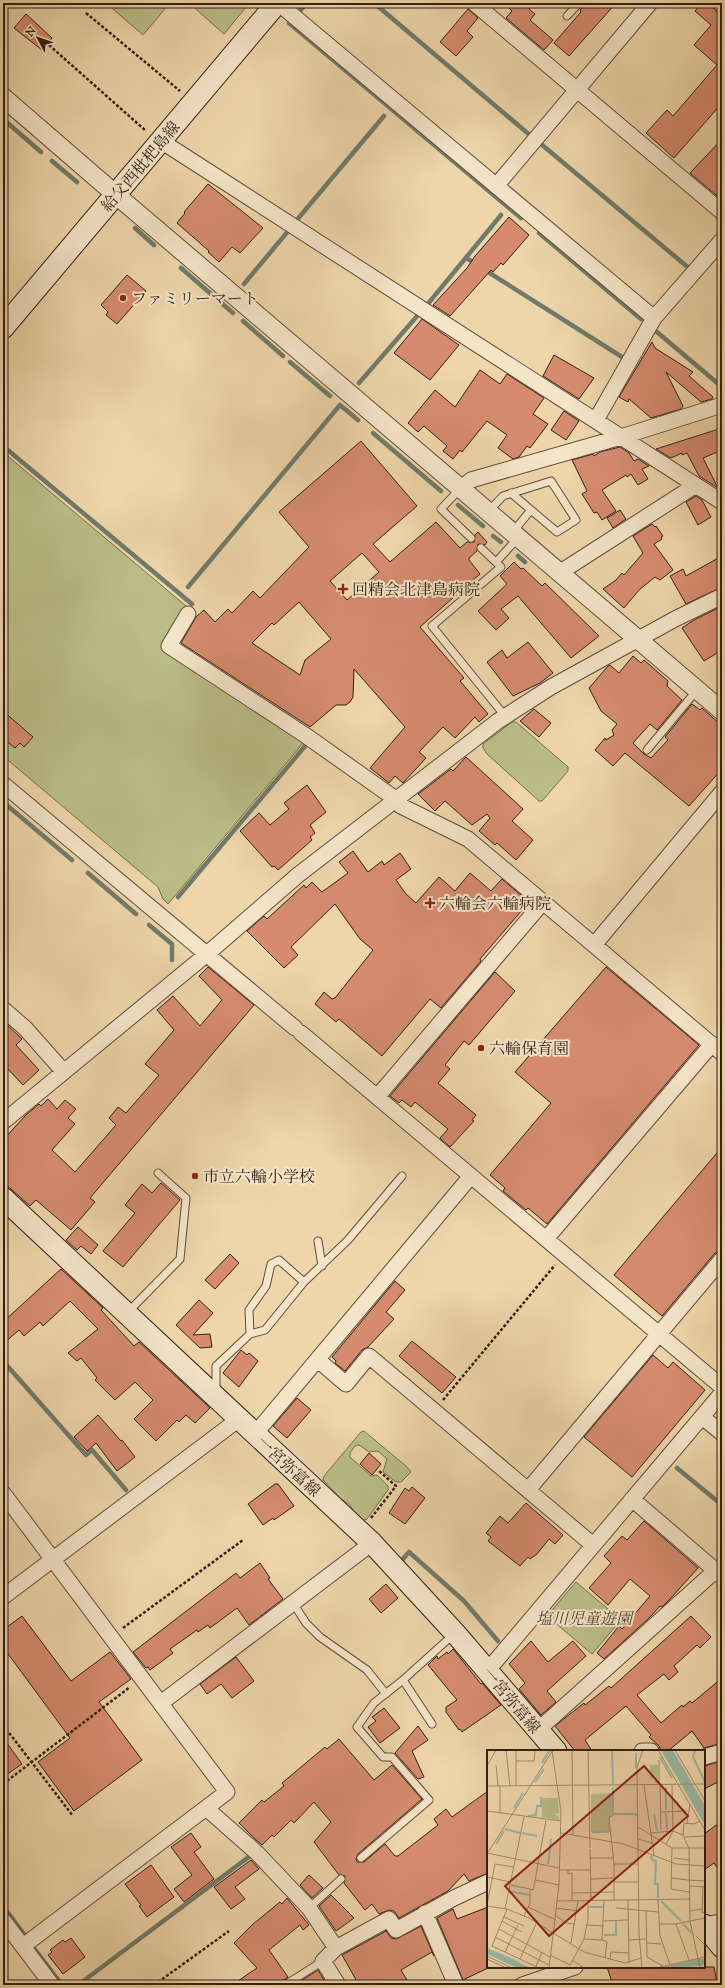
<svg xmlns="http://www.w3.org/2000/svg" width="725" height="1988" font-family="'IM FELL Great Primer','Noto Serif JP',serif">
	<rect width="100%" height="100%" fill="#eed5aa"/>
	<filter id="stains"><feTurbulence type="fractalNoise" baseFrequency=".005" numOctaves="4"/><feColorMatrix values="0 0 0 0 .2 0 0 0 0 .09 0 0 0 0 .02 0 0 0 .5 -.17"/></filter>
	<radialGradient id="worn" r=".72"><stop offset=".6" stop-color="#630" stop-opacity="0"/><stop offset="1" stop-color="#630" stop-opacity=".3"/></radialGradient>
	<path fill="#babd87" stroke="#766e4d" d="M106,3H170L143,35Z
		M189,3H243L247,6L224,34Z
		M4,453L186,606L162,647L304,742L168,904L163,899L158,887L3,756Z
		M512,722H516L568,767V771L542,801H539L487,754L483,748V744Z
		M364,1431L407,1467L411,1472L401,1482H396L383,1472L387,1459L378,1451L369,1452L359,1445L355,1446L350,1453V1457L371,1476L377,1475L388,1486V1490L367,1519L361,1521L349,1504L341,1499L323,1480L324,1476L361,1432Z
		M576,1582L621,1620L592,1654L547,1616Z"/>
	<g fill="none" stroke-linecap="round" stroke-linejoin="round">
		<path stroke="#707b6b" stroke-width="4.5" d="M374,3L531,136
			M299,12L307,3
			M289,23L521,218
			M3,119L41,152
			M541,144L690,269
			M52,161L77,182
			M296,221L384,116
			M135,228L154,245
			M539,233L641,319
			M466,258L475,263
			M181,268L233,313
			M485,270L622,357
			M244,284L289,230
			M427,305L501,215
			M243,321L283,356
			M657,332L722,387
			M290,362L330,396
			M359,383L418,315
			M373,433L441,491
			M3,446L192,604
			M458,505L483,526
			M493,536L501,542
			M518,556L525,562
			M188,587L340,405L358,420
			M3,802L72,860
			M88,873L136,914
			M178,897L306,745
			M149,925L172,944V960
			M3,1361L86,1455L92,1450L126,1490
			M677,1468L722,1505
			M402,1560L409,1552L464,1601L498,1641
			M3,1906L24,1934
			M34,1948L62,1985
			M78,1985L250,1856"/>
	</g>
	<path fill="#d68b6f" stroke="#321f13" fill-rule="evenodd" d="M504,3H535L529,9L535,14L530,20L553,40L544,50L506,18L512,11Z
		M586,3H616L569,56L554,43L581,12L580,10Z
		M702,3H710L716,11L722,14V103L674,158L646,133L667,110L673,116L717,65L694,45L711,25L695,11Z
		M468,9L478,18L467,31L473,37L456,56L440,42Z
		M26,14L52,38L42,50L14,28Z
		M722,139V200L690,173Z
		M208,184L263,228L240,253L232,247L219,262L208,252L209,251L177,223L185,213L184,212Z
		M509,217L529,235L503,265L501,263L493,272L491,270L450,316L433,305L467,268L475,256Z
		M127,275L146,291L117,324L106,315L108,312L101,305Z
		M422,319L459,345L430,380L394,353Z
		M652,342L655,348L693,372L689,376L713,397L712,399L701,402L666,372L683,406L681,409L651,418L629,399L628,402L619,397Z
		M554,355L594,378L579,399L543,376Z
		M480,370L500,384L507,374L544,398L533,414L548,424L530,448L527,446L519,457L513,459L498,448L507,435L487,421L462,452L460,450L453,459L443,451L447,446L424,426L418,432L408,423L435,390L455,407Z
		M564,411L579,421L566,440L551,430Z
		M722,428V450L703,458L718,488L699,476L687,453L682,455V453L671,458L656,449Z
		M361,441L417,506L373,544L390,562L436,522L460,548L467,542H474L475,535L478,532L487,542L485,545L478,544L477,551L469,558V560L480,574L420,627L464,678L460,681L488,714L479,722L475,717L455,738L443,727L419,752L426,758L403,783L395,776L389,783L370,768L405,727L354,669L353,697L350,702L346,705H336L310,727L181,643L196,617L204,610L215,622L228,609L232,613L253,591L260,598L309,547L279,512ZM362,553L379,572L347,600L330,581ZM299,602L331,639L305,660L300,675L252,643L272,623L274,625Z
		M620,447L629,453L634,461L638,459L649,466L642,469L648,479L638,485L631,474L627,477L626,475L602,490L616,511L602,520L597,512L594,513L582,494L587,491L572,460L593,454L594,456L600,452Z
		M696,496L702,500L711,517L698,525L686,502Z
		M620,510L626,519L613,528L607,518Z
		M652,524L655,527L656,526L663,536L661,537L662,539L654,544L673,570L660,580L655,577L639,590L624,608L603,589L616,580L622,573L624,575L643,553L633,536Z
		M722,556V587L686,604L670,576L683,569L686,576Z
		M514,562L521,569L523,568L542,586L545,583L599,636L571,658L518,596L501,609L509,618L496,630L478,611L507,584L500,576Z
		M722,606V650L704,661L682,628L694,620Z
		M528,642L553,673L540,683L513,696L487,662L502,650L507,658Z
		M633,656L641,663L644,660L668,681L667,686L682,700L657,730L650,724L633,743L644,754L651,758L668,740L665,737L692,704L700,710L702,708L722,726V769L689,806L625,753L613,766L595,750L605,738L606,740L614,735L612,730L617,724L601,711L589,688L608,666L610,665L619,673Z
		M534,709L551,723L539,737L520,721Z
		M3,711L33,737L24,747L20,743L15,748L3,738Z
		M466,757L523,809L512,821L533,840L516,860L497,843L495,845L479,831L490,818L487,814L472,825L445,801L435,811L418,794L451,769L453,771Z
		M307,785L326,812L310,825L315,833L310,837L312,840L278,870L274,866L272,867L240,831L259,813L270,825L289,809L284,803Z
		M353,851L368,872L382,861L384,865L400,853L411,869L396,880L406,894L416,903L439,877L455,891L470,873L491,891L502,879L529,902L480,959L481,961L441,1008L430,999L382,1056L339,1019L336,1022L315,1004L324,992L332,999L335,998L373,950L360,939L335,904L291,947L298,955L284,968L247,931L264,916L267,919L304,885L306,888L312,882L322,892L348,873L339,862Z
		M208,967L254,1005L90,1198L95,1202L71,1230L36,1200L30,1206L3,1182V1140L26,1115L39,1104L41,1106L48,1099L57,1109L65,1100L76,1109L68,1118L75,1124L52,1150L75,1172L116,1125L109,1118L118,1107L126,1113L159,1075L145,1064L174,1030L157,1010L173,996L200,1026L222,1000L199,976Z
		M606,967L699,1045L547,1224L528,1208L526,1210L503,1191L505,1188L490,1175L551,1103L515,1072Z
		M495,972L515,991L469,1045L464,1041L445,1065L450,1069L438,1083L476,1115L472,1120L474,1121L450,1147L440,1138L448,1129L415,1102L411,1107L402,1100L399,1103L390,1096Z
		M3,1021L22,1039L16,1045L39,1070L23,1085L3,1064Z
		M722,1147V1250L715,1253L662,1316L614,1275Z
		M161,1183L180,1200L123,1267L103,1251L135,1213L125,1205L142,1184L152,1193Z
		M78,1227L98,1245L91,1254L81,1246L77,1250L66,1240Z
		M230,1254L239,1263L215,1289L205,1280Z
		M61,1269L103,1308L101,1310L134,1346L139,1342L210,1408L195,1423L186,1415L179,1422L177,1420L156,1441L134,1419L153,1400L135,1382L115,1400L95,1380L97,1378L81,1358L77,1361L68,1353L98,1329L70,1301L43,1326L40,1322L24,1336L19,1330L3,1344V1322Z
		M395,1281L405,1290L386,1312L394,1319L368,1347L362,1350L345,1371L335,1363L336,1361L332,1357Z
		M199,1300L213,1313L193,1335L210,1334L212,1347L200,1348L176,1325Z
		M412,1341L456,1377L442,1393L399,1356Z
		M241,1350L247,1355L249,1353L258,1361L239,1387L223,1373Z
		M653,1355L668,1368L673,1362L705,1390L632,1477L584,1437Z
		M297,1398L311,1410L287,1438L273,1426Z
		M98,1415L121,1441L122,1440L135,1457L117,1471L96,1443L87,1451L74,1437Z
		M369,1453L381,1464L372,1475L360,1464Z
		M275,1484H278L294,1506L274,1520L273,1518L263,1525L248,1504Z
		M412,1487L425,1498L405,1524L389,1513L405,1488L409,1491Z
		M526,1503L563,1535L555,1544L549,1539L537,1554L530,1559L528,1557L520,1566L488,1541L491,1537L486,1533L500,1516L508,1523Z
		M644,1521L698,1568L671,1598L662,1607L660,1606L650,1617L604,1659L597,1653L619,1626L622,1629L650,1596L630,1579L608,1605L589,1588L611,1563L604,1556L622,1536L627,1540Z
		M260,1563L270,1578L268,1579L283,1599L249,1625L237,1608L210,1628L208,1625L198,1632L197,1630L170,1649L173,1653L150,1670L148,1667L146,1668L133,1652L236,1573L240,1578Z
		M386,1584L398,1598L381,1613L369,1599Z
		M22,1616L71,1681L110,1652L131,1679L99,1702L142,1760L74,1811L38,1762L70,1738L3,1647V1630Z
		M691,1616L711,1637L700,1648L697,1645L674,1666L678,1672L669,1680L664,1674L637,1695L661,1723L682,1705L683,1707L690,1701L692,1703L722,1678V1743L704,1748L692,1731L668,1751H661L659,1746L649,1737L651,1735L626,1706L585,1740L592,1751H575L555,1726L584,1703L585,1705L609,1686L611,1688Z
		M531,1641L548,1662L573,1641L586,1656L547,1691L556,1702L541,1715L519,1689L525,1683L509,1664Z
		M453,1649L481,1684L482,1683L501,1705L462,1732L460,1729L459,1730L446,1712V1707L457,1700L428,1665L437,1656L438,1659L447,1652L448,1654Z
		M236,1657L254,1681L232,1698L221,1684L207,1694L200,1684Z
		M384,1708L400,1728L380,1743L368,1727L376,1721L372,1717Z
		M418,1726L428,1740L412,1751L424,1777L418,1779L395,1753Z
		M3,1738L22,1764L3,1777Z
		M339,1739L374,1780L392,1765L422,1799L358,1854L356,1859L357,1862H364L385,1844L395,1856H398L438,1825L434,1819L446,1809L452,1817L488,1791V1873L469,1881L464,1874L448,1891L399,1918L394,1911L389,1910L379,1914L372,1904L365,1910L344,1883L345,1876L339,1875L314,1842L331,1822L314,1802L294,1823L291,1820L274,1837L272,1835L262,1845L255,1839L239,1823L262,1800L264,1802L284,1786L282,1783L325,1747L327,1749Z
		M722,1761V1780L704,1789V1766Z
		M722,1821V1875L714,1863L704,1870V1834Z
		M191,1833L201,1847L194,1852L214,1879L184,1902L174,1889L192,1875L171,1847Z
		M251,1860L259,1869L235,1887L245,1899L231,1909L214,1887Z
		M151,1865L174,1897L147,1917L139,1906L141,1905L125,1884Z
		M309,1875L323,1888L312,1898L300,1885Z
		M331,1895L354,1918L336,1931L319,1906Z
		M287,1898L309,1925L303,1930L300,1925L269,1950L288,1977L282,1981L280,1985H232L257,1968L234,1943L252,1925L280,1902L282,1904Z
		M488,1907V1968L463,1980L437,1918L453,1909L457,1919Z
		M421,1926L434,1956L432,1952L401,1970L410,1985H359L342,1955L386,1931L391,1938L396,1939Z
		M71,1938L85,1957L63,1974L48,1955L52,1952L50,1950L63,1940L65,1942Z
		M607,1967H714L717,1983L710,1985H613Z
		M318,1970L327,1985H294L296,1984Z"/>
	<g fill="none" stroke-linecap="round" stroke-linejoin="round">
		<g stroke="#614c39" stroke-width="9">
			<path id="service" d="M567,16L579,3
				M460,489L441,509L471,538
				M488,512L503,496L551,481L576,520L557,532L511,493
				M512,533L531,510
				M481,548L501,567L432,626L505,716
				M496,562L518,538
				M647,750L697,690
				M318,1241L322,1266
				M128,1312L180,1259L186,1198L158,1173
				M250,1334L249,1310L266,1286L271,1264L279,1260L304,1282
				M216,1392V1366L250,1334L265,1330L304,1282L348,1240L402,1176
				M293,1603L306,1623L320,1637L367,1670L386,1694
				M403,1680L432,1724
				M361,1858L429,1800L392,1757H383L357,1727L374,1703L403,1680L454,1634
				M309,1908L341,1879
				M285,1985L323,1961"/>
		</g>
		<g stroke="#614c39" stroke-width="17">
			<path id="minor" d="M278,3L654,318
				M474,3L722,212
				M720,3L722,5
				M161,141L722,502
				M496,186L650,3
				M596,420L654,318L722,240
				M460,489L471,480L621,437L722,405
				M559,573L696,485
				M188,614L169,646L305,735L397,800L401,806L468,839L594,945L722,792
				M3,784L295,1028
				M594,945L722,1053
				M3,1009L25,1028L64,1072
				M301,1033L722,1387
				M377,1097L543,902
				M3,1122L207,954L298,875L498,721L551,687L675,619L722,596
				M546,1239L712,1044
				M318,1360L346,1384L369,1356L593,1545
				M702,1417L722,1433
				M255,1434L471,1176
				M528,1490L722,1259
				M3,1493L227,1792L206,1808L257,1853L309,1908L336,1948L323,1961L338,1985
				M632,1499L722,1576
				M3,1597L239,1419
				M488,1670L722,1393
				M161,1703L372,1543
				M538,1730L715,1571
				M642,1751H651
				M704,1757L722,1752
				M425,1913L456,1985
				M3,1920L52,1985
				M704,1925L722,1922
				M23,1946L206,1808
				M336,1948L389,1919L396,1930L454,1898L488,1882
				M522,1985L575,1967"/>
		</g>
		<g stroke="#614c39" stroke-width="20">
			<path id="tertiary" d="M3,97L115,194L722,711"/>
		</g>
		<g stroke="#321f13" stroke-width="23">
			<path id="secondary" d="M3,328L277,3
				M3,1198L372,1543L455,1633L556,1751
				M704,1925L722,1947"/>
		</g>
		<path stroke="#321f13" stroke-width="2.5" stroke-dasharray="3 2" stroke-linecap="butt" d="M86,13L180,91
			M49,45L146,131
			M443,1400L555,1265
			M371,1518L396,1486L378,1470
			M123,1628L243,1540
			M3,1725L73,1816
			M3,1784L130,1687
			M154,1985L229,1931"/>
		<use href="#service" stroke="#f4e4c8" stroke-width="7"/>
		<use href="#minor" stroke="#f4e4c8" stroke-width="15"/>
		<use href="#tertiary" stroke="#f4e4c8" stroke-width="18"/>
		<use href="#secondary" stroke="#f4e4c8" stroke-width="21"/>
	</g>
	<g fill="#8f2418" stroke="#f4e4c8" stroke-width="1.5">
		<circle cx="123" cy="298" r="4"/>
		<path d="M341 583h4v4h4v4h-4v4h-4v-4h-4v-4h4z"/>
		<path d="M428 897h4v4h4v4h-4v4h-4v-4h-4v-4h4z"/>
		<circle cx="481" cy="1048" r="4"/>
		<circle cx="195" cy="1176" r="4"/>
	</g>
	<g text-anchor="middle" stroke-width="4" stroke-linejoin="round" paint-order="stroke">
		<g font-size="16" fill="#321f13" stroke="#f4e4c8">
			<text transform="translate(140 166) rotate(-50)" y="6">給父西枇杷島線</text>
			<text transform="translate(289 1466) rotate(43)" y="6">一宮弥富線</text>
			<text transform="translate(512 1700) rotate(50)" y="6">一宮弥富線</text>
		</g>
		<g font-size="16" fill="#321f13" stroke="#f4e4c8" text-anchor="start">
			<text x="131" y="304">ファミリーマート</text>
			<text x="352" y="595">回精会北津島病院</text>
			<text x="439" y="909">六輪会六輪病院</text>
			<text x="489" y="1054">六輪保育園</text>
			<text x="203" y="1182">市立六輪小学校</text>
		</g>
		<g font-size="16" font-style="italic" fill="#544630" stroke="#f4e4c8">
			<text x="584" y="1624">塩川児童遊園</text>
		</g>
	</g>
	<g transform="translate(487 1750)">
		<rect width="218" height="218" fill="#eed5aa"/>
		<path d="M163,15H171V33H168V28H163ZM125,43L126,65L122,66L123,82H104V44ZM55,48H71L72,63L67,64L72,67V70L55,67Z" fill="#babd87"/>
		<path d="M174,0H185L190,7L218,56V75ZM0,198L24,208L43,218H30L0,204ZM218,209L216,216L174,218L211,209Z" fill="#9ab9a5"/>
		<path fill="none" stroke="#9ab9a5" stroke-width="2" d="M125,0L126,34M208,0L206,7L218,32M173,7L185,28M55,13L63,0M149,18V3M48,32L57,19M179,37V60M126,38V66M27,58L36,43M179,63L180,80M127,64H149V66M167,64L170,81M41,66L49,65L50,56H54V47M18,79L33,83M105,82H122M35,83L50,86M9,94L17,81M164,106L165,110L169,111L168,134H171V148M61,114L64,89M22,141L42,145M174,151L194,171M102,157H117M196,174L205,183M117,185H129V171"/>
		<path fill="none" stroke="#a38c6e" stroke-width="1" d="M19,0L23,36M85,0L86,85M101,0L103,98M171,0L218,80M188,0L218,51M172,10V35M29,11H47L48,0M9,15L11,36M0,16L9,0M157,35L167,105M173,35L174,80M185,35L186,81M0,36L218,34M29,36V0M0,61L74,71M174,62L200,61M13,63V36M125,66L122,67L127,114H151M200,73L203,54M151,77L185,98H218M74,83L137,94L189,114L218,116M164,83L186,81L196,85L202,99M196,85L197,73L207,74L213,71M198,87L218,86M151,89L165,93M179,94L186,81M185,98L184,139L202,142M103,99L104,150M202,99L203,171L213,218M0,103L72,118M0,104L66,0M103,108H127M187,108L202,110M127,114V150M72,120H103M81,120V124L85,123V151M0,127L23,132M185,128L201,130M104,129L127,128M48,130L72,135M201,130L218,131M127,132H151M23,135L43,139M202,136L218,137M216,137L215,163L218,162M85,143L127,142M171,149L173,186L183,215M141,150L142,213M70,151L203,149M0,155L8,114L26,117M0,156L20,159L42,168L97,202L138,213L154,208M41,157L67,169M69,158L91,161M129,158L171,162M18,159L37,67M20,159L5,196L52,218M159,161L160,207L176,216M203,161L215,159M68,165L79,173L88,174M37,166L43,153V139L46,140L47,136L59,70M17,167L37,176M15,171L35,182M117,171L141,170M172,174H189L218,168M189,174L202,210M100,175L117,176M12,179L63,207M209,186L218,195M8,187L62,215M97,189L115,190L117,150M115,190L120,192L118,208M141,190L159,189M84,193L91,151M160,193L174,194M18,202L31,175M63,205L83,215L97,189L101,169V150M0,206L25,218M0,209L19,218M33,209L50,172M85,210L97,218M123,210L124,202L142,203M49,216L55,202M62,218L72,135L74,61L65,1M155,218L152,183L150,17L156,0M169,218L218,207"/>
		<path fill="#8f2418" fill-opacity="0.15" stroke="#8f2418" stroke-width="2" d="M157,16L201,66L62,186L18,136Z"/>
		<rect width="218" height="218" fill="none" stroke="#321f13" stroke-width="2"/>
	</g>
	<rect width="725" height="1988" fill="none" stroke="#eed5aa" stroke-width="16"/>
	<rect x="4" y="4" width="717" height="1980" fill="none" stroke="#321f13" stroke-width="2"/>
	<rect x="8" y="8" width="709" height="1972" fill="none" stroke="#321f13"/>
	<g transform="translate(38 38) rotate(311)" stroke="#f4e4c8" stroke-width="3" paint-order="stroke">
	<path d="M0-3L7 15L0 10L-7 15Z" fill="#321f13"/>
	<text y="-6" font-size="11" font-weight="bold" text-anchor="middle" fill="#321f13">N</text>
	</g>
	<rect width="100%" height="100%" filter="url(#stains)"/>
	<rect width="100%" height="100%" fill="url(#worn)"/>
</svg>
